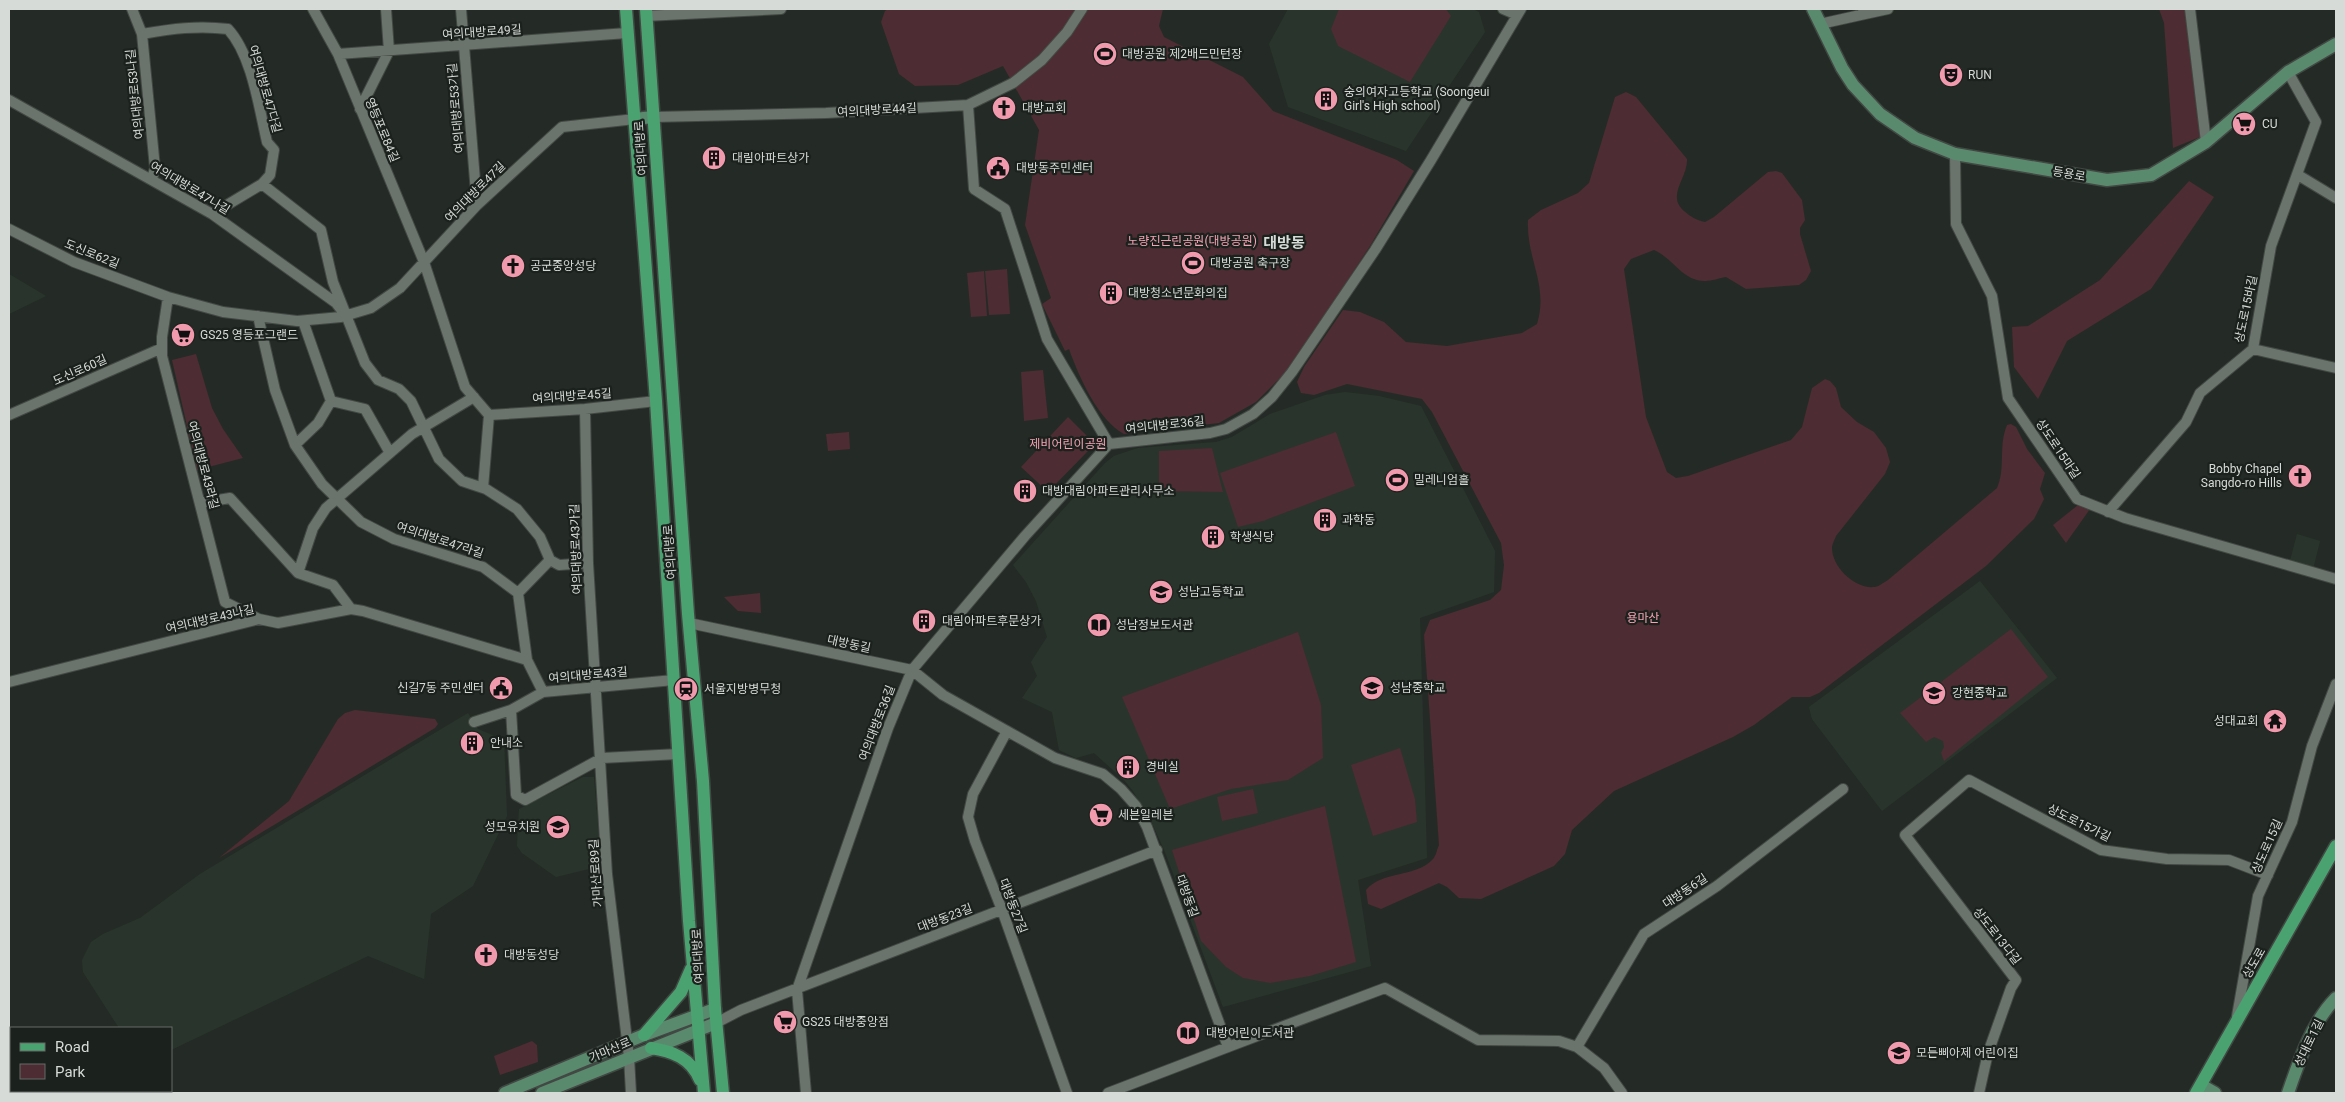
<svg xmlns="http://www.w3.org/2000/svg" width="2345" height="1102" font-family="Roboto,'Noto Sans KR',sans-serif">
	<rect width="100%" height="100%" fill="#242b26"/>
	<path fill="#29352c" d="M1288,9H1473L1479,12L1485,32L1406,151L1288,107L1269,44Z
		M9,274L46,296L9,314Z
		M1345,392L1379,396L1421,406L1495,551L1494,592L1420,618L1427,858L1358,880L1371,966L1223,1007L1165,852L1152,823L1133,791L1124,780L1094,753L1076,758L1059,750L1052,712L1022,698L1037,676L1031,662L1047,637L1036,601L1026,582L1013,565L1105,463L1114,456L1138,448L1216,442L1232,437L1270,414L1325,395Z
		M2297,534L2320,541L2313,569L2290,561Z
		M1980,581L2057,678L1882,811L1812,719L1809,707Z
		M468,713L478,729L504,740L507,816L473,886L431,914L424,979L368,956L171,1050V1028H119L83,972L82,960L91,942L103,934L140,918L200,874Z
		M583,777H594L601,866L556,877L522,853L517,846L519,809Z"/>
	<path fill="#4d2c33" d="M888,9H1163L1159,26L1164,37L1243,77L1273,111L1397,160L1414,171L1370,246L1291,367L1256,402L1219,423L1124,434C1098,420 1079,377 1069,349L1065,351L1042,304L1051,298L1025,225L1039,130L1003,66L958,85L915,86L899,74L881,22L885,11Z
		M1339,9H1446L1451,16L1410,82L1338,46L1331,29Z
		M2159,9H2188L2200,137L2173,148L2164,23Z
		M1626,92L1636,97L1687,159C1688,178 1666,195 1684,211C1691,217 1696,220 1705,222L1714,217L1768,172L1776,171L1782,173L1802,200L1805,220L1800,228V234L1811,271L1806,280L1799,285L1746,289L1726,277C1719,278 1712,281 1706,281C1683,282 1673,258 1654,250L1631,259L1624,269L1646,417L1667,472L1676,478L1688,476L1791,440L1802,427L1812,388L1825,379L1830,381L1836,388L1841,407L1857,422L1874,432L1886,448L1890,462L1885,474L1836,536C1835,539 1832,544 1832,548C1832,567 1855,589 1874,587C1879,587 1884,582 1888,580L1997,488C2006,468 1998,446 2007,425L2011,424L2016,427L2027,449L2045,473L2040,489L2044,499L2034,519L1986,566L1819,693L1810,697H1792L1754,725L1733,737L1614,791L1572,830L1565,854L1554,866L1481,899L1459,898L1447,887L1439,883L1381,909L1368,904L1366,890C1383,870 1416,878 1433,859C1436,856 1437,849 1439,845L1424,635L1430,620L1490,600L1501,590L1504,565L1501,543L1432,412L1422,399L1347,384L1314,395L1301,393L1297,382L1304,367L1343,310L1360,312L1384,322L1406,342L1447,346L1522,333L1537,324C1549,285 1526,259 1528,220L1541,210L1578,193L1589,183L1615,97Z
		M2189,181L2214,197L2151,289L2067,341L2038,399L2014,367L2012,327L2028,326L2100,280Z
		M1007,269L1010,314L989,315L985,271Z
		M984,271L987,316L971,317L967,273Z
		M196,354L212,408L223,429L243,458L197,470L172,360Z
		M1043,370L1048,418L1024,421L1021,372Z
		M1068,417L1089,438L1090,449L1048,492L1021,467Z
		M849,432L850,449L828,451L826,434Z
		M1336,432L1355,486L1263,521L1238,527L1220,473Z
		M1212,448L1223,492L1159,491V451Z
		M2078,505L2090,509L2066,543L2053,525Z
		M760,593L761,613L738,611L724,597Z
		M2011,629L2048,677L1944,761L1941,753L1944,747L1943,741L1934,737L1926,742L1900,713Z
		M1298,632L1321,705L1323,758L1288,780L1231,789L1170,809L1122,697Z
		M355,710L435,719L438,724L435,728L219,858L289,801L338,719L345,713Z
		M1400,748L1415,799L1417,822L1373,836L1351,765Z
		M1253,789L1258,813L1222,821L1217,797Z
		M1325,806L1356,962L1310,976L1270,983L1243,978L1226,967L1201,941L1172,850Z
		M532,1041L537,1045L538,1062L500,1075L494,1056Z
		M11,1044V1091H86L80,1093H9V1045Z"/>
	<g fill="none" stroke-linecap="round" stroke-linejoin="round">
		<g stroke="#424843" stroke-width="12">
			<path id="street" d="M132,9L142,34L155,168L152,179
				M313,9L338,54L424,262L465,387L489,415L585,409L656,401
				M461,9L477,205
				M1503,9L1517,15
				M1863,9L1865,14L1888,9
				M2190,9L2206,142
				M646,16L781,9
				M1820,24L1865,14
				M142,34C171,29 198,25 228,29C252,55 259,108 267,142L274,150L270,175L262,184L212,214
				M338,54L627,33
				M9,100L212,214L336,303L343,312
				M968,105L974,189L1005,209L1047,339L1109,444
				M360,109L389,51L386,9
				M653,117L826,113L968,105L1013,83L1042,60L1067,32L1082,9
				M1955,154L1956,224L1992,296L2008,398L2077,499L2125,518L2336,579
				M2298,175L2336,198
				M262,184L321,230L333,282L365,363L378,380L399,389L411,401L439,459L462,481L486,489L517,509L540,537L550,560L559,565L588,563
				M9,229L74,262L168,297L223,312L297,321L341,317L371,308L400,288L477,205L562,127L635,119
				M168,297L162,337V356L225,602L259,619
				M258,316L275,390L295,445L322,484L361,522L394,539L483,567L518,593L527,660
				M303,321L331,401
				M2253,349L2336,368
				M331,401L365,409L390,453
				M585,409L588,563L607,874L629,1057L631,1093
				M9,415L162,348
				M295,445L318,423L331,401
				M483,488L489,415
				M200,503L230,498L298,573L333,585L351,609
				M2108,512L2186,422L2200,393L2253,349L2271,246L2316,122L2288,72
				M298,573L313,528L326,508L412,434L474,397
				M518,593L550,560
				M689,623L912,670L943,695L1055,758L1103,774L1121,789L1136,806L1147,827L1228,1047L1385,988L1478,1040L1559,1041L1577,1047L1604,1068L1622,1093
				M9,682L259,619L278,623L351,609L363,611L527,660L543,692
				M511,710L516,795L525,800L602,758L678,754
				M474,722L511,710L543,692L674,680
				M1007,731L973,794L968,817L975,841L1002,910L1067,1093
				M2237,1016L2258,896L2292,822L2312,746L2336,684
				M716,1023L741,1010L1157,850
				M1577,1047L1644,934L1717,886L1843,789
				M164,1091L166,1093
				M806,1093L797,990L888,728L912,670L1025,536L1109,444L1210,433L1226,429L1253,414L1272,397L1292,372L1375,250L1431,160L1521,9
				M1108,1093L1228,1047
				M1979,1093L1988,1053L2011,988L2016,980L1905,835L1969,780L2101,850L2167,859L2229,860L2268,875"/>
		</g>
		<g stroke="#424843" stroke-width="15">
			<path id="secondary" d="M1813,9L1842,68L1853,85L1880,114L1915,138L1955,154L2107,180L2151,175L2206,142L2288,72L2336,44
				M635,119L653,117
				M2201,1085L2215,1093
				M505,1093L644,1035L715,1009
				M542,1093L716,1023
				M2288,1093C2299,1061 2312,1022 2336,998"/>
		</g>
		<g stroke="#424843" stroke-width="15">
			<path id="primary" d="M626,9L656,401L689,921L704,1093
				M646,9L688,614L703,781L715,1009L723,1093
				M644,1035L681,992L691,969
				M651,1048C672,1051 691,1058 700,1080
				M2196,1093L2336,846"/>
		</g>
		<use href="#street" stroke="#6b736d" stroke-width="10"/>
		<use href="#secondary" stroke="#5a8a6e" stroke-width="12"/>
		<use href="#primary" stroke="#4aa270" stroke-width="12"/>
	</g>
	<defs>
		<g id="stadium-disc" transform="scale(1.25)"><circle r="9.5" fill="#f29aad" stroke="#1b211d"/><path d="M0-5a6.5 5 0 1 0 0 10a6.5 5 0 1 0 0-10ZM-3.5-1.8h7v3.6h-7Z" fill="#111"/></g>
		<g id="theatre-disc" transform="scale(1.25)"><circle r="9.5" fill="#f29aad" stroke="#1b211d"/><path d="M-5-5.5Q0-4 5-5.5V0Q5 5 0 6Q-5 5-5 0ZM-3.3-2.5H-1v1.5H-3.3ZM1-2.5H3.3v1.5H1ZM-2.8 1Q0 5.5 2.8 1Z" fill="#111"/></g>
		<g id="building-disc" transform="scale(1.25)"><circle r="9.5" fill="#f29aad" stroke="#1b211d"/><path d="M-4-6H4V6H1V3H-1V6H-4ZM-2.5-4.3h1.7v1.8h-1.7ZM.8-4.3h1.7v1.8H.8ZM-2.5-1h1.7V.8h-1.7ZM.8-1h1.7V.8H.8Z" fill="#111"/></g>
		<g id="church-disc" transform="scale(1.25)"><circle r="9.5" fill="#f29aad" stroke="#1b211d"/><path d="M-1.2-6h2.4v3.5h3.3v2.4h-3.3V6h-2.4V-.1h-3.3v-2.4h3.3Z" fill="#111"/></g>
		<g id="supermarket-disc" transform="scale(1.25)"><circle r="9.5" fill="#f29aad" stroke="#1b211d"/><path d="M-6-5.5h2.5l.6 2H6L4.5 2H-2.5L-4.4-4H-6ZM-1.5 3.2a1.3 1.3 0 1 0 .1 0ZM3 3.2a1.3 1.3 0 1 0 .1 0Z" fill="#111"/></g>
		<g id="civic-disc" transform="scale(1.25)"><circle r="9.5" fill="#f29aad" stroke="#1b211d"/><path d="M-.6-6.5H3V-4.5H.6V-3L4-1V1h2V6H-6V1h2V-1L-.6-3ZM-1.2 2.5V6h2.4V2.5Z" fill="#111"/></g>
		<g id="school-disc" transform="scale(1.25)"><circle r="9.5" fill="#f29aad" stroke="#1b211d"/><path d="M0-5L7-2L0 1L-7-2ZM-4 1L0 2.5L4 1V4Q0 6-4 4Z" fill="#111"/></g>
		<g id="library-disc" transform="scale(1.25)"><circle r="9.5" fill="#f29aad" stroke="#1b211d"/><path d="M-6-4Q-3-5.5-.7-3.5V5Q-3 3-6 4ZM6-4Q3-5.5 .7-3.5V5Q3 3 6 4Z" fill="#111"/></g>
		<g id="station-disc" transform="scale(1.25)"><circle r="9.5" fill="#f29aad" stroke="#1b211d"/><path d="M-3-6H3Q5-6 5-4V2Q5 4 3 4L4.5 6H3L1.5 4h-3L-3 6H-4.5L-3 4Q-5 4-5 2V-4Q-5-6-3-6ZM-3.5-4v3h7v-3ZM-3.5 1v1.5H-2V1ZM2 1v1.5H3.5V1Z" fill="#111"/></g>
		<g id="temple-disc" transform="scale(1.25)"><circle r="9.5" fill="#f29aad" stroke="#1b211d"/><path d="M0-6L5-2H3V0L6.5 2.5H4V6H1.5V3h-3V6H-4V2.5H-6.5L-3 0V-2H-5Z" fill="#111"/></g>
	</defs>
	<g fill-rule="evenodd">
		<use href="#stadium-disc" x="1105" y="54"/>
		<use href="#theatre-disc" x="1951" y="75"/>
		<use href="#building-disc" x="1326" y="99"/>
		<use href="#church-disc" x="1004" y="108"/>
		<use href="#supermarket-disc" x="2244" y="124"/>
		<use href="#building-disc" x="714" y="158"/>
		<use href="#civic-disc" x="998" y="168"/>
		<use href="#stadium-disc" x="1193" y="263"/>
		<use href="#church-disc" x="513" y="266"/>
		<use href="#building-disc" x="1111" y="293"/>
		<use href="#supermarket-disc" x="183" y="335"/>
		<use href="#church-disc" x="2300" y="476"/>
		<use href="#stadium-disc" x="1397" y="480"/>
		<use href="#building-disc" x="1025" y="491"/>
		<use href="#building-disc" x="1325" y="520"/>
		<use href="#building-disc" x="1213" y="537"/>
		<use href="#school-disc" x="1161" y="592"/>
		<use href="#building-disc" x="924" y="621"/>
		<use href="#library-disc" x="1099" y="625"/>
		<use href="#civic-disc" x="501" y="688"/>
		<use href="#school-disc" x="1372" y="688"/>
		<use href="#station-disc" x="686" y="689"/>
		<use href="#school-disc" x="1934" y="693"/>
		<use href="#temple-disc" x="2275" y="721"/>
		<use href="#building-disc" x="472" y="743"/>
		<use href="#building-disc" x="1128" y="767"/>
		<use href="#supermarket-disc" x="1101" y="815"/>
		<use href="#school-disc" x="558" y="827"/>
		<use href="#church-disc" x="486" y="955"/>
		<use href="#supermarket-disc" x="785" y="1022"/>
		<use href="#library-disc" x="1188" y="1033"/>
		<use href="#school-disc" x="1899" y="1053"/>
	</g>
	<g text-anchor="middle" stroke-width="4.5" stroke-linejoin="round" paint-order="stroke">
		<g font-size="12" fill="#d7dbd8" stroke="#1b211d">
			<text transform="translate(482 32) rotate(-4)" y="4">여의대방로49길</text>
			<text transform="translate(265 89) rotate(74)" y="4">여의대방로47다길</text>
			<text transform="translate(135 94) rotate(-96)" y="4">여의대방로53나길</text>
			<text transform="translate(456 108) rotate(-95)" y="4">여의대방로53가길</text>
			<text transform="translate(877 110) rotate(-3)" y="4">여의대방로44길</text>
			<text transform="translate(382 130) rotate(67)" y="4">영등포로84길</text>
			<text transform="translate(641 148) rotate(-94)" y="4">여의대방로</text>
			<text transform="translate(2069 174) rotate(10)" y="4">등용로</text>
			<text transform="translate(190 188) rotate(31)" y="4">여의대방로47나길</text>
			<text transform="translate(475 192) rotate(-45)" y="4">여의대방로47길</text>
			<text transform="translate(92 254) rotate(22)" y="4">도신로62길</text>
			<text transform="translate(2246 309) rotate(-78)" y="4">상도로15바길</text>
			<text transform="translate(80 370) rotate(-24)" y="4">도신로60길</text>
			<text transform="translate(572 396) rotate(-4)" y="4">여의대방로45길</text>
			<text transform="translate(1165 425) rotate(-6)" y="4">여의대방로36길</text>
			<text transform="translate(2058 449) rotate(56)" y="4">상도로15마길</text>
			<text transform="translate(203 465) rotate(75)" y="4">여의대방로43라길</text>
			<text transform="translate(440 540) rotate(18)" y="4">여의대방로47라길</text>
			<text transform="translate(576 549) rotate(-92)" y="4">여의대방로43가길</text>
			<text transform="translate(670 552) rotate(-94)" y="4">여의대방로</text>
			<text transform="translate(210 619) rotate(-13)" y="4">여의대방로43나길</text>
			<text transform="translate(849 644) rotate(12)" y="4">대방동길</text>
			<text transform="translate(588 675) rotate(-5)" y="4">여의대방로43길</text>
			<text transform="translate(877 723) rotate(-69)" y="4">여의대방로36길</text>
			<text transform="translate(2079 823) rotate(26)" y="4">상도로15가길</text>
			<text transform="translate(2267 846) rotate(-66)" y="4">상도로15길</text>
			<text transform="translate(596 873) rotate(-94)" y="4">가마산로89길</text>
			<text transform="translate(1685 891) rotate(-34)" y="4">대방동6길</text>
			<text transform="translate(1187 896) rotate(70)" y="4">대방동길</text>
			<text transform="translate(1013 906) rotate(69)" y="4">대방동27길</text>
			<text transform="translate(945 918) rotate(-21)" y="4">대방동23길</text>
			<text transform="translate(1997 936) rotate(52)" y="4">상도로13다길</text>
			<text transform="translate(698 956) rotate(-93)" y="4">여의대방로</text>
			<text transform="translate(2254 963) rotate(-60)" y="4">상도로</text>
			<text transform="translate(2309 1043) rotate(-64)" y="4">성대로1길</text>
			<text transform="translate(610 1050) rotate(-23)" y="4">가마산로</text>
		</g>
		<g font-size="12" fill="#d7dbd8" stroke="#1b211d" text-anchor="start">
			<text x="1122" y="58">대방공원 제2배드민턴장</text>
			<text x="1968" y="79">RUN</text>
			<text x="1344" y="96">숭의여자고등학교 (Soongeui<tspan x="1344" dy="14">Girl's High school)</tspan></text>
			<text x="1022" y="112">대방교회</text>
			<text x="2262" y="128">CU</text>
			<text x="732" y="162">대림아파트상가</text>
			<text x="1016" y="172">대방동주민센터</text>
			<text x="1210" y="267">대방공원 축구장</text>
			<text x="530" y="270">공군중앙성당</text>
			<text x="1128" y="297">대방청소년문화의집</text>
			<text x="200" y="339">GS25 영등포그랜드</text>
			<text x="2282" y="473" text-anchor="end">Bobby Chapel<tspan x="2282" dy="14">Sangdo-ro Hills</tspan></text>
			<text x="1414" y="484">밀레니엄홀</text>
			<text x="1042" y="495">대방대림아파트관리사무소</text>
			<text x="1342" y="524">과학동</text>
			<text x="1230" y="541">학생식당</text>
			<text x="1178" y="596">성남고등학교</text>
			<text x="942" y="625">대림아파트후문상가</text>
			<text x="1116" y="629">성남정보도서관</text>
			<text x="484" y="692" text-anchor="end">신길7동 주민센터</text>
			<text x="1390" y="692">성남중학교</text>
			<text x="704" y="693">서울지방병무청</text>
			<text x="1952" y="697">강현중학교</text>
			<text x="2258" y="725" text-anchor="end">성대교회</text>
			<text x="490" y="747">안내소</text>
			<text x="1146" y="771">경비실</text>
			<text x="1118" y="819">세븐일레븐</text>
			<text x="540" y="831" text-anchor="end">성모유치원</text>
			<text x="504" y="959">대방동성당</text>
			<text x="802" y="1026">GS25 대방중앙점</text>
			<text x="1206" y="1037">대방어린이도서관</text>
			<text x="1916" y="1057">모든삐아제 어린이집</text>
		</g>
		<g font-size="12" fill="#f7a2b4" stroke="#1b211d">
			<text x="1192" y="245">노량진근린공원(대방공원)</text>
			<text x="1068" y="448">제비어린이공원</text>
			<text x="1643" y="622">용마산</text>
		</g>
		<g font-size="15" font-weight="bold" fill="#d7dbd8" stroke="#1b211d">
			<text x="1284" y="248">대방동</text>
		</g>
	</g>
	<rect width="2345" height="1102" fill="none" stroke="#d7dbd8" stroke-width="20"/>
	<rect x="10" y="1027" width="162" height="65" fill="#1b211d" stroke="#666b68"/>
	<rect x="20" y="1043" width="25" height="8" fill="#4aa270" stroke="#666b68"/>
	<text x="55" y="1052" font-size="15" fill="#d7dbd8">Road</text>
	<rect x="20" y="1064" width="25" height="15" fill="#4d2c33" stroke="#666b68"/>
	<text x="55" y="1077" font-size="15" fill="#d7dbd8">Park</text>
</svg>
